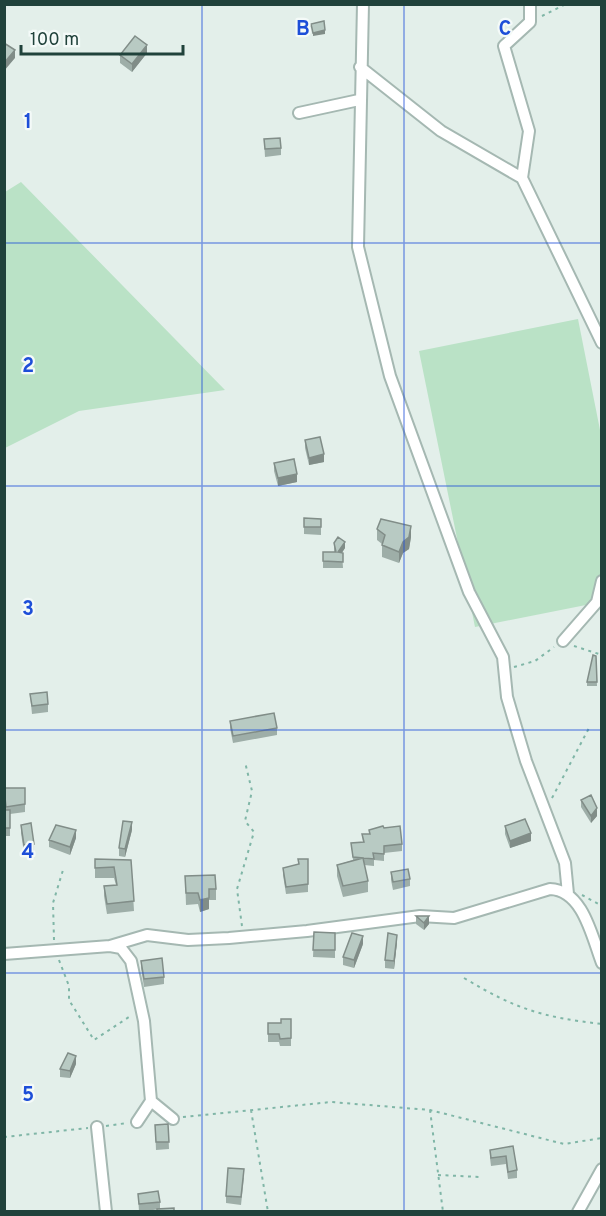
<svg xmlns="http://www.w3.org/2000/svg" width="606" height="1216" font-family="Overpass,sans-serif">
	<rect width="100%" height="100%" fill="#e3efea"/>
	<path fill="#bae2c6" d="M21,182L225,390L79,411L5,448V192Z
		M578,319L601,435V602L475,627L419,351Z"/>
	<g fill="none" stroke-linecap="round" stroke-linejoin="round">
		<g stroke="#a5b8b2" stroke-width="14">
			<path id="minor" d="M363,4L358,247L390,376L469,592L503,657L507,697L526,761L565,863L568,894
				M530,4V22L504,46L529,131L522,178L602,343
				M360,67L441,131L522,178
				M299,113L359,100
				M563,641L597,602L602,581
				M110,946L121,948L131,961L144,1021L151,1101L137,1122
				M4,954L110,946L147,935L188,940L229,938L307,931L420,916L454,918L550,889C583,890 592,937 602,963
				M151,1101L173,1119
				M97,1127L106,1212
				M578,1212L602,1169"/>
		</g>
		<path stroke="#80b6a7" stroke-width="2" stroke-dasharray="3 4.5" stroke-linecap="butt" d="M542,16L566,4
			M574,646L602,655
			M514,667L535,661L554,647
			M552,798L589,728
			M582,895L602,906
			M242,926L237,889L254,832L245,821L252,791L245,762
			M54,940L53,903L63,870
			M59,960L69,986V1000L94,1040L132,1015
			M464,978C516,1009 541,1017 602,1024
			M251,1110L268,1212
			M430,1110L443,1212
			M183,1117L331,1102L430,1110L564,1144L602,1138
			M106,1126L127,1123
			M4,1137L88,1128
			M438,1175L481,1177"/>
		<use href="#minor" stroke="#fff" stroke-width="10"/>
	</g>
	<path fill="#9eaea8" d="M147,53L132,72L120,63V55Z
		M264,139L281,148V155L265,157Z
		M305,440L324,462L309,465L305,448Z
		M274,463L297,482L278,486L274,471Z
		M304,518L321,519V535L304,534Z
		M377,529L411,537L409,549L403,553L399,563L382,557V544L377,540Z
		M334,543L345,548L342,552L343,568H323V561L334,552Z
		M596,656L597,686H587V682Z
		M30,694L48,704V712L32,714Z
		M230,721L277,728V735L233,743L230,728Z
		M4,788H25V812L10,814V836H4V810H5Z
		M581,800L597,816L591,823L581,807Z
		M21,825L34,844V851L24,853L21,833Z
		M505,826L531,841L510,848L505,834Z
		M384,828L402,844V851L384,853V861L374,860V866L364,865L368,881V892L343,897L337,876V865L353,860L351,843L363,842L362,834H369V830Z
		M132,830L125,857L119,856V848Z
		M76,838L70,855L49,847V840Z
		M95,859L131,860L134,911L107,914L104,896V886L116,885L114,878H95Z
		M298,859H308V892L286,894L283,875V868L298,865Z
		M391,872L410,879V886L393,890L391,880Z
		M185,876L216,889V900H209V909L200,912L198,904L186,905Z
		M416,916L429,924L424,930L416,924Z
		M314,932L335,933V958L313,957Z
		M397,942L394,969L385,968V960Z
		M363,944L354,968L343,965V957Z
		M141,961L164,977V984L144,987L141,968Z
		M291,1019V1046H280L279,1042H268V1023H281Z
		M76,1064L70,1078L60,1077V1069Z
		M168,1124L169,1149L156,1150L155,1125Z
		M513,1146L517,1170V1178L508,1179L506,1164L491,1166L490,1158V1150Z
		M244,1177L241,1205L226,1203V1196Z
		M138,1194L160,1202V1209L139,1212Z"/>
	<path fill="#818d88" d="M325,30V34L313,36V33Z
		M147,45V53L132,72V64Z
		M15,50V58L4,71V63Z
		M324,454V462L309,465V458Z
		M297,474V482L278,486V478Z
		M411,526V537L409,549L403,553L399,563V552Z
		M345,542V548L338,559V552Z
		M597,808V816L591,823V816Z
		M132,822V830L125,857V849Z
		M76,830V838L70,855V847Z
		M531,833V841L510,848V841Z
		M209,898V909L200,912V900Z
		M429,916V924L424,930V923Z
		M397,935V942L394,969V961Z
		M363,936V944L354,968V960Z
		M76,1056V1064L70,1078V1071Z"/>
	<path fill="#b8cac3" stroke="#818d88" stroke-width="1.5" d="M324,21L325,30L313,33L311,24Z
		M135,36L147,45L132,64L120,55Z
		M4,43L15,50L4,63Z
		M280,138L281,148L265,149L264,139Z
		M320,437L324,454L309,458L305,440Z
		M294,459L297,474L278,478L274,463Z
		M304,518L321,519V527H304Z
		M381,519L411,526L409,537L403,542L399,552L382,545L385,535L377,529Z
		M338,537L345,542L338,552L343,553V562L323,561V552H336L334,543Z
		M593,655L596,656L597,682H587Z
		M47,692L48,704L32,706L30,694Z
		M274,713L277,728L233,736L230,721Z
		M4,788H25V804L6,807Z
		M591,795L597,808L591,816L581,800Z
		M4,810H10V828H4Z
		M525,819L531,833L510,841L505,826Z
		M123,821L132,822L125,849L119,848Z
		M31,823L34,844L24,845L21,825Z
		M56,825L76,830L70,847L49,840Z
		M383,826L384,828L400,826L402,844L384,846V854L373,853L374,859L353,857L351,843L364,842L362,834H370L369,830Z
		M363,858L368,881L343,886L337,865Z
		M95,859L131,860L134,901L107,904L104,886L117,885L114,867L95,868Z
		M298,859H308V884L286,887L283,868L299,864Z
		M408,869L410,879L393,882L391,872Z
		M215,875L216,889H209V898L200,900L198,893H186L185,876Z
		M416,916H429L424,923Z
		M314,932L335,933V950H313Z
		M352,933L363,936L354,960L343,957Z
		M388,933L397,935L394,961L385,960Z
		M162,958L164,977L144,979L141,961Z
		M281,1019H291V1038L280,1039L279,1034H268V1023H281Z
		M68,1053L76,1056L70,1071L60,1069Z
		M168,1124L169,1142H156L155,1125Z
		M513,1146L517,1170L508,1172L506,1156L491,1158L490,1150Z
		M228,1168L244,1169L241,1197L226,1196Z
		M158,1191L160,1202L139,1204L138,1194Z
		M174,1208V1212H157V1209Z"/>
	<path fill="none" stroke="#1d4ed8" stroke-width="1.5" stroke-opacity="0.55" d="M202,4V1212M404,4V1212M4,243H602M4,486H602M4,730H602M4,973H602"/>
	<g font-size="20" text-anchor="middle" font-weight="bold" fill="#1d4ed8" stroke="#f4faf8" stroke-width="4.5" stroke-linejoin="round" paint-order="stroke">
		<text x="303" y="35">B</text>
		<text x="505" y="35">C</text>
		<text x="28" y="128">1</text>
		<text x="28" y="372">2</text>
		<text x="28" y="615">3</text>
		<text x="28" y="858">4</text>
		<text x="28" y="1101">5</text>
	</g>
	<rect width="606" height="1216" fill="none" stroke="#20423b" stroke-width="12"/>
	<path d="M21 45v9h162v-9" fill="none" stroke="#20423b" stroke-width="3"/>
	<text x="30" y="45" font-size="18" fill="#20423b" stroke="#f4faf8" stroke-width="4.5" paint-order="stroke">100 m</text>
</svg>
